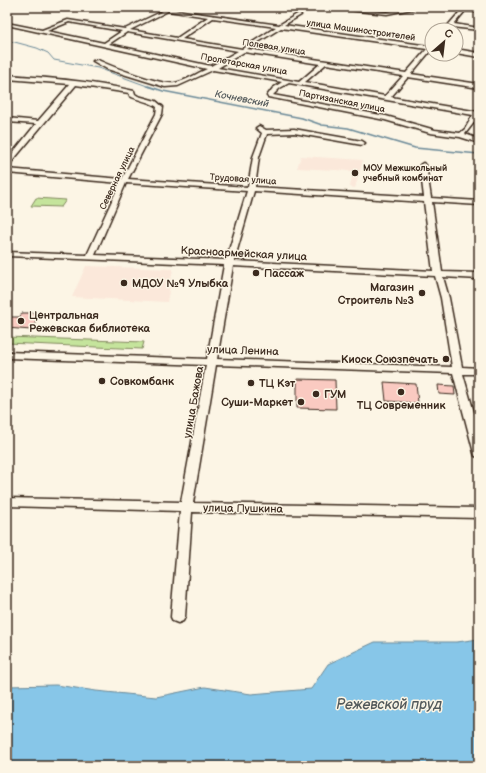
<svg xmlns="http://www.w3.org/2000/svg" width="486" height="773" font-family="'Balsamiq Sans',sans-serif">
	<rect width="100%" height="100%" fill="#fcf5e5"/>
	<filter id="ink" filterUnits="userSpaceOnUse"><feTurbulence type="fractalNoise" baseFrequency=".025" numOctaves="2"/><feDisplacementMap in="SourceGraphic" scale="8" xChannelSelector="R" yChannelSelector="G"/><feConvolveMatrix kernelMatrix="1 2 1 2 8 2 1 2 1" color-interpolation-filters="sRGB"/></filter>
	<g filter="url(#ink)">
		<path fill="#fbe8da" d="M301,156L363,160L355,188L350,187L353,171L297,168Z
			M86,266L173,269L167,302L72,297Z"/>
		<path fill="#c5e49c" stroke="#80875d" d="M36,198L66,200L61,207L31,206Z
			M7,337L144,342L142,349L7,343Z"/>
		<path fill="#87c6e8" stroke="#698897" d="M479,639V766H7V686L56,685L96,691L156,697L205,687L251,694L311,689L328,664L375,642H457Z"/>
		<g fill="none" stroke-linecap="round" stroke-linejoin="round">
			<path stroke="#698897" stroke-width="1" d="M7,40L37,48L48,53L54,60L98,68L150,87"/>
			<path stroke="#698897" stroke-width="1.5" d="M148,86L163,91L302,118L322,125L348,128L415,148L479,154"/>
		</g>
		<path fill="#facac1" stroke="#3b2a1e" d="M22,313H39L33,328L31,330L7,328V317H20Z
			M297,379L335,380L336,409L297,408Z
			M384,382L416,384L418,403L386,401Z
			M438,385L454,386L455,395L439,394Z"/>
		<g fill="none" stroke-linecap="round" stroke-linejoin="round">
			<g stroke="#3b2a1e" stroke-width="3">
				<path id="minor" d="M144,7H155L279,25L299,13L301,15L284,25L429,46L432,45V49L411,74L479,84V88L408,77L391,97L479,112V116L465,134L479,139V143L460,137L430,133L385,120L268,97L267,96L273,88L282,82L213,70L178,86L165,87L107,69L93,61L98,60C110,66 163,86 175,83C186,81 197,73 207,69L7,25V23L42,30L68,20L125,29L163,11ZM168,11L208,17L177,38L130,30ZM213,18L276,27L242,49L182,39ZM69,22L122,31L104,43L47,31ZM281,28L427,49L406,73L247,49ZM127,32L238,51L211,66L109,44ZM244,52L320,64L299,82L218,68ZM326,64L403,76L385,96L305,82ZM289,83L473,115L465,129L460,133L435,130L386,116L273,95L280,88Z
					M318,7L387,12L413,7H422L387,14Z
					M464,7L479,10V12L465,11L454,24L479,28V30L451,27L449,30H444Z
					M456,49L479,53V57L456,53Z
					M7,75C49,78 92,81 134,91L135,94L138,96L156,101L163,107L162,114L128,179L248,187L253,157L262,133L256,128L259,126L266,130L294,129L362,141L365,143L362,145L294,133L267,134L259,157L255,187L424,197L420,165L423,163L426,165L431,198L479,201V205L432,202L442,272L479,273V279L443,277L449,298L462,367L479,368V374H463L479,430V457L475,456L474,453L453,373L216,365L193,503L479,508V518L192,512L185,617L183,621L178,623L173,621L171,617L180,511L7,506V498L181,502L206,365L7,358V352L207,359L224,265L7,256V252L87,255L120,183L7,173V169L122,179L156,114L157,107C149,101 139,101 130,96L129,93L76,85L9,165L7,166V160L36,124L7,122V118L38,121L70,84L7,79ZM126,183L247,191L226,260L95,255ZM254,191L424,202L433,271L234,261ZM233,266L435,276L441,298L452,367L217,359Z"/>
			</g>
			<use href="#minor" fill="#fcf5e5" fill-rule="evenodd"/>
		</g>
	</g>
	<g fill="#3b2a1e" stroke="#fcf5e5" stroke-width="1.5">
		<circle cx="355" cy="173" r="4"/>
		<circle cx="256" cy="273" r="4"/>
		<circle cx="124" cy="283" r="4"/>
		<circle cx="422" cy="293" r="4"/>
		<circle cx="21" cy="321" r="4"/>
		<circle cx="446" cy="359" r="4"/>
		<circle cx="102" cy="381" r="4"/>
		<circle cx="251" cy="383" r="4"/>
		<circle cx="401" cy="392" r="4"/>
		<circle cx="316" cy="394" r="4"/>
		<circle cx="301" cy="402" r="4"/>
	</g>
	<g text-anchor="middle" stroke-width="3" stroke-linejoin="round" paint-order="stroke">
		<g font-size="9" fill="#3b2a1e" stroke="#fcf5e5">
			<text transform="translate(361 30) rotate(8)" y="3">улица Машиностроителей</text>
			<text transform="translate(274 47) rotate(9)" y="3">Полевая улица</text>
			<text transform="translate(244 64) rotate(10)" y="3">Пролетарская улица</text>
			<text transform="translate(342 101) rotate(11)" y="3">Партизанская улица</text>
			<text transform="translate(117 178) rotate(-64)" y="3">Северная улица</text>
			<text transform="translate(243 179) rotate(4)" y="3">Трудовая улица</text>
		</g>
		<g font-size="9" font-weight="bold" fill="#3b2a1e" stroke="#fcf5e5" text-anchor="start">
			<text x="363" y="171">МОУ Межшкольный<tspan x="363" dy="10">учебный комбинат</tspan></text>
		</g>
		<g font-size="10" font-style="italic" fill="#52595b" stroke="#fcf5e5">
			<text transform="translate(242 98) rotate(11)" y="4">Кочневский</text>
		</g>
		<g font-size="11" fill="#3b2a1e" stroke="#fcf5e5">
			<text transform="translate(244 253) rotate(3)" y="4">Красноармейская улица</text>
			<text transform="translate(243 350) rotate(2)" y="4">улица Ленина</text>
			<text transform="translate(193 402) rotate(-80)" y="4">улица Бажова</text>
			<text transform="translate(243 508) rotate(1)" y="4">улица Пушкина</text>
		</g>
		<g font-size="11" font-weight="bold" fill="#3b2a1e" stroke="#fcf5e5" text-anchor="start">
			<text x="264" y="277">Пассаж</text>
			<text x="132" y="287">МДОУ №9 Улыбка</text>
			<text x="414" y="291" text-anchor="end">Магазин<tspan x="414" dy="13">Строитель №3</tspan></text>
			<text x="29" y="319">Центральная<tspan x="29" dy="13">Режевская библиотека</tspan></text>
			<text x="438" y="363" text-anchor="end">Киоск Союзпечать</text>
			<text x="110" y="385">Совкомбанк</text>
			<text x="259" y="387">ТЦ Кэт</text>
			<text x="324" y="398">ГУМ</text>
			<text x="293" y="406" text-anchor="end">Суши-Маркет</text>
			<text x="401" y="409" text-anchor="middle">ТЦ Современник</text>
		</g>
		<g font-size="14" font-style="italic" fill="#52595b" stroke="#fcf5e5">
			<text x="389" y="709">Режевской пруд</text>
		</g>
	</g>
	<rect width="486" height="773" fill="none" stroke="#fcf5e5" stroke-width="24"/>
	<rect x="12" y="12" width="462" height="749" fill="none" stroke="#3b2a1e" stroke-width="1.5" filter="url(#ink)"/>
	<g transform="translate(444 42) rotate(28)"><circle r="19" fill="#fcf5e5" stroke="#afa495"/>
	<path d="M0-3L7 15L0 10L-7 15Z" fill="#3b2a1e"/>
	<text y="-6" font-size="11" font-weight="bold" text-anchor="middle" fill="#3b2a1e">С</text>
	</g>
</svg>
